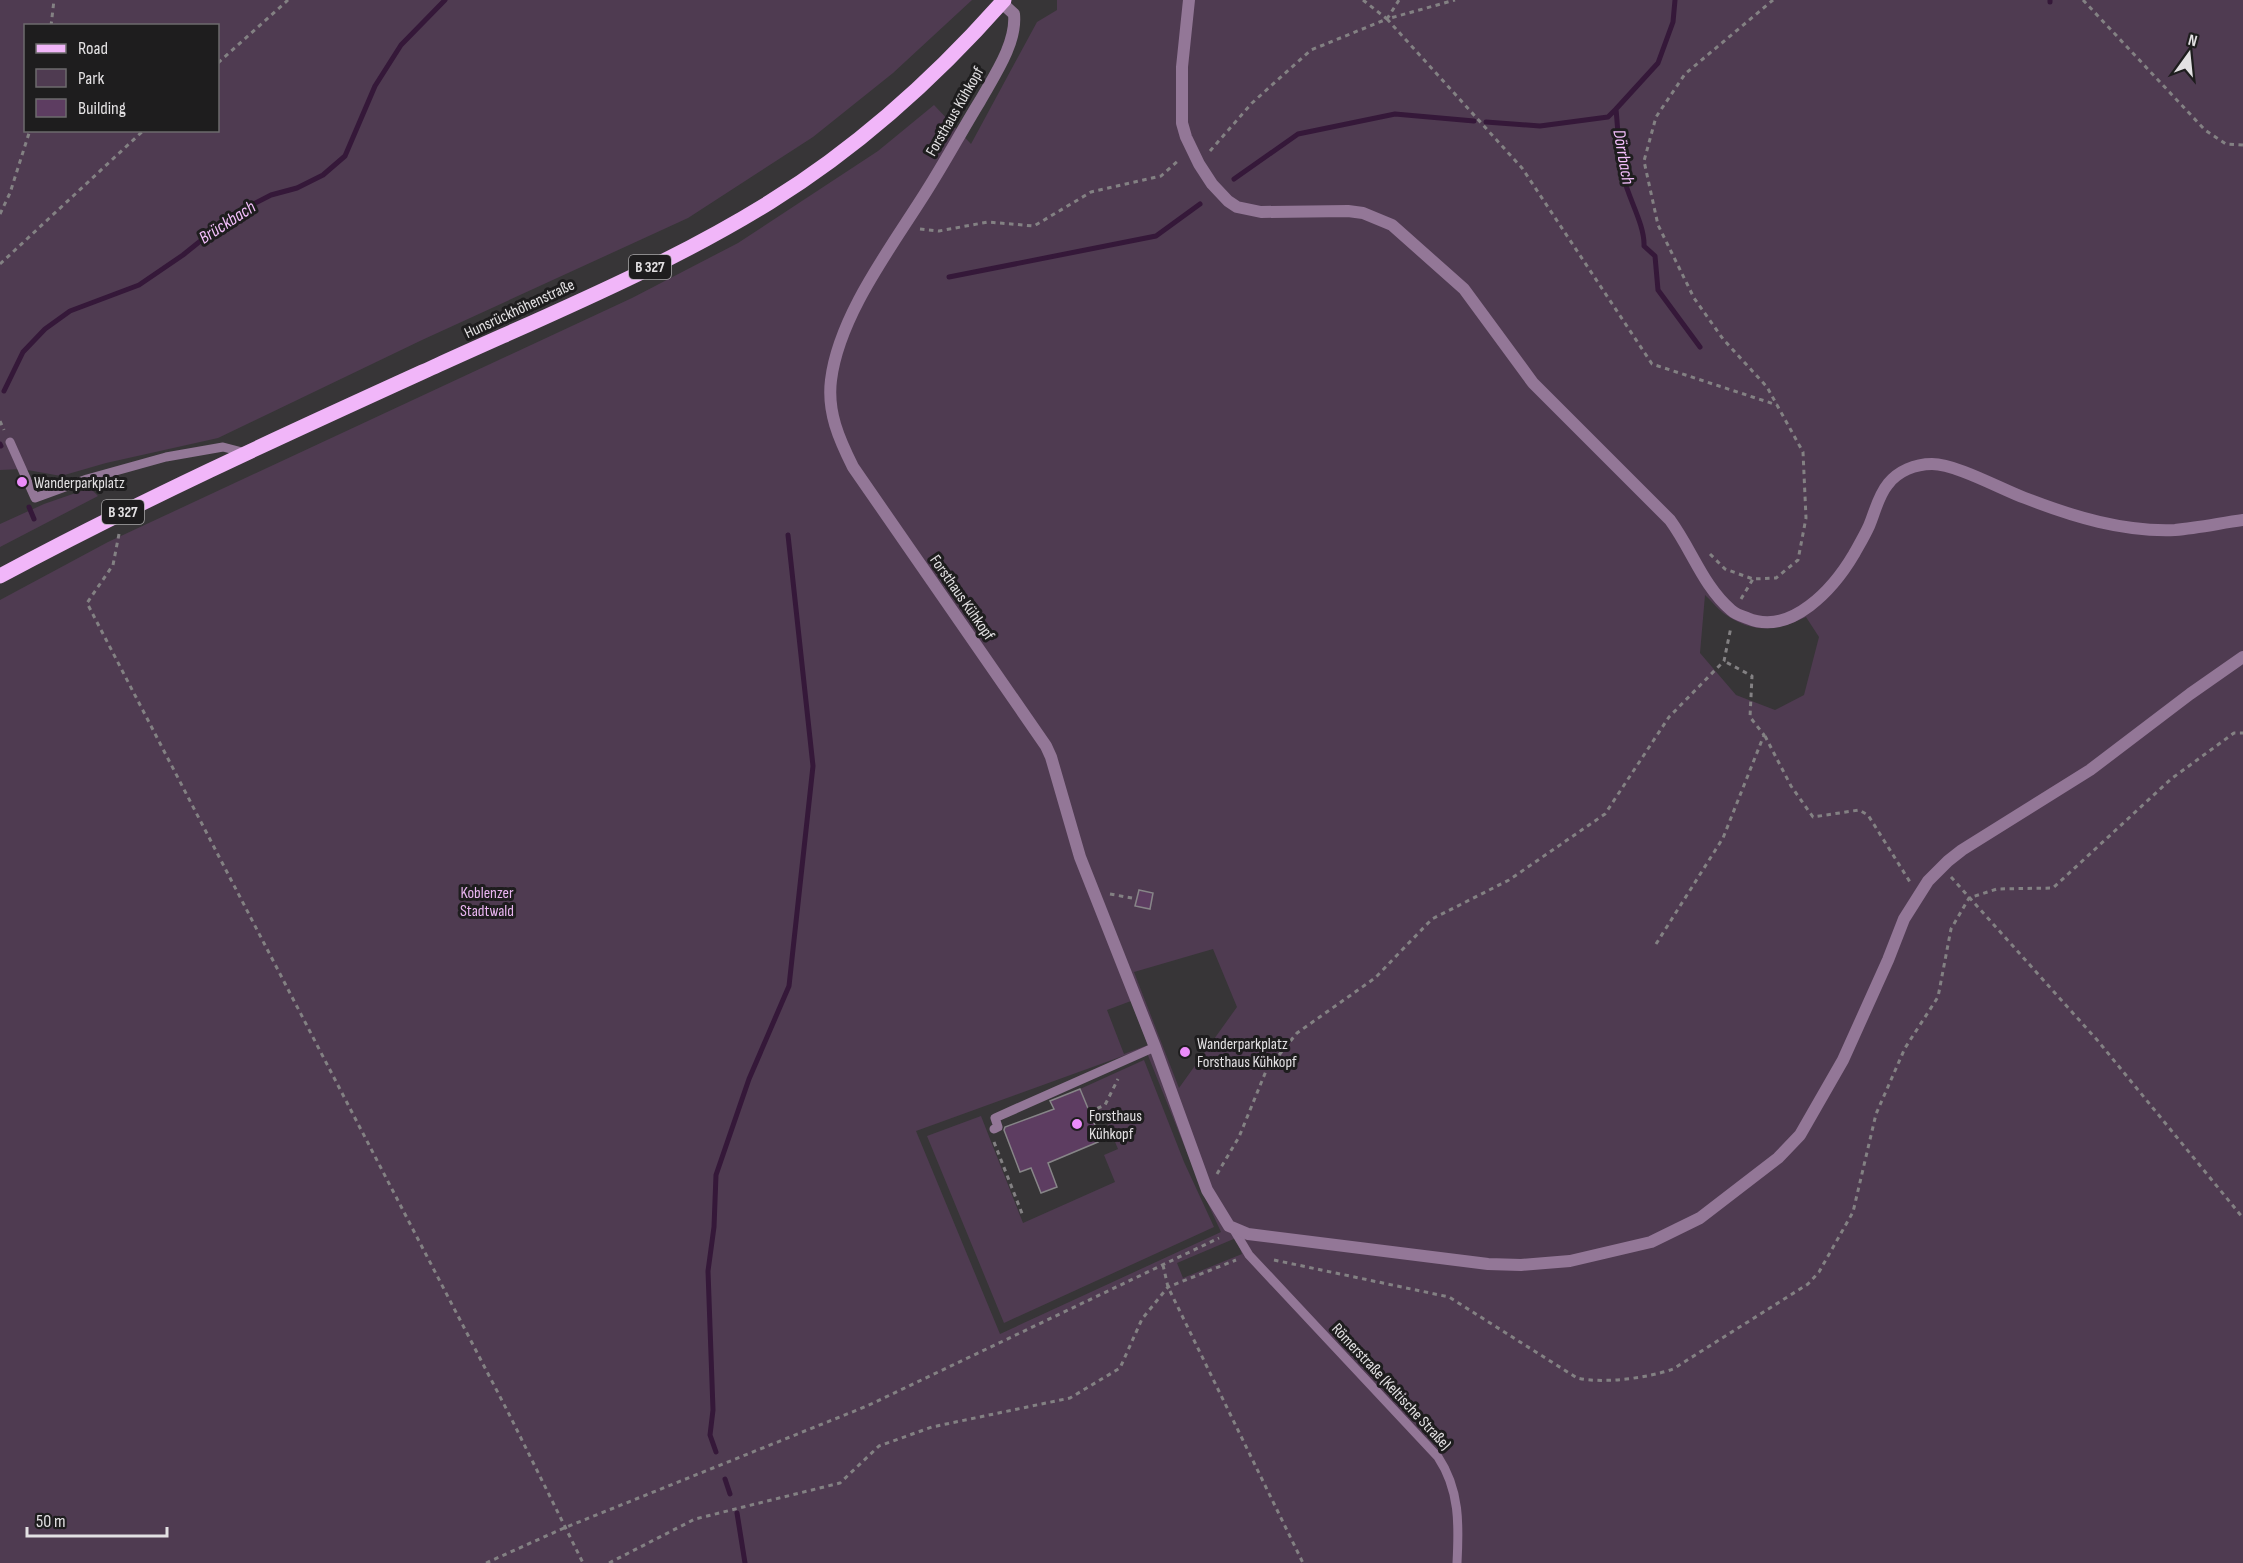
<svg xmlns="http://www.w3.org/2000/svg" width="2243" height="1563" font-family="'Sofia Sans Condensed',sans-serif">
	<rect width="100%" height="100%" fill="#373537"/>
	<path fill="#4f3b51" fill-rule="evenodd" d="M0,0H972L893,73L813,137L688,218L422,340L218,438L106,463L61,476L22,469L0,470ZM26,26H218V130H26Z
		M1057,0H2243V1563H0V600L108,542L632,298L738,243L878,151L934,105L971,144L1037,22L1057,10ZM1705,595C1712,601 1718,610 1726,615C1754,634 1777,631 1806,617L1819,637L1804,695L1775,710L1736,695L1700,653ZM1213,949L1237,1007L1179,1088L1134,972ZM1131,1001L1148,1045L1124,1054L1107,1010ZM1145,1048L1204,1195L1221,1232L1000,1334L916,1131ZM1236,1238L1242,1254L1183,1278L1177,1263Z
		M90,488L98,496L0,547V524L44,504Z
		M1144,1060L1184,1162L1214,1227L1004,1323L927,1136L981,1116L1023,1223L1115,1182L1104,1155L1118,1149L1102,1111L1091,1116L1080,1089Z"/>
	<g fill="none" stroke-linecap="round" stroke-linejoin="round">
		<path stroke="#351839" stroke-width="5" d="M1675,0L1673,22L1658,63L1616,109C1618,131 1619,154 1623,175C1628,198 1645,225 1644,246L1655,256L1658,290L1700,347
			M2050,0V2
			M1486,122L1540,126L1608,117L1616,109
			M1234,179L1298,134L1395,114L1474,121
			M949,277L1156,236L1200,204
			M4,391L23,352L45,329L70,311L139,285L183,255L234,214L271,195L297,188L323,175L345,156L375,86L401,45L445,0
			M0,444L1,446
			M29,507L34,519
			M716,1452L710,1435L713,1410L708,1271L714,1227L716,1175L749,1079L789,986L813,766L788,535
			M725,1479L730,1494
			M737,1513L745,1563"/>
	</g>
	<path fill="#5d3d61" stroke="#878588" stroke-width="1.5" d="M1139,890L1153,893L1150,909L1135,906Z
		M1080,1089L1099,1135L1096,1137L1098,1142L1048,1163L1057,1187L1041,1193L1031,1168L1020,1172L1004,1130L1005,1127L1054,1109L1050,1101Z"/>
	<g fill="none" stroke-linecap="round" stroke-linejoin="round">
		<path stroke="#838183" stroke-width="3" stroke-dasharray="4.5 4.5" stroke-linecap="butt" d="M1363,0L1387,19L1455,0
			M2083,0L2205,130L2226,144L2243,145
			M1387,19L1522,168L1652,364L1777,405
			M51,26L54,0
			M218,63L288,0
			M1210,151L1252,103L1311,50L1387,19L1399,0
			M0,214L10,193L30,130
			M920,229L939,231L988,222L1034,226L1091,192L1161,176L1180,159
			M0,264L144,130
			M0,421L4,430
			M119,534L113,565L87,603L509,1414L583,1563
			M1710,554L1725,569L1753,579L1776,578L1798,560L1806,518L1803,452L1767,387L1723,339L1694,298L1658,225L1644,161L1656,117L1685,74L1773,0
			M1741,599L1753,579
			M1765,736L1791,786L1813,817L1859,810L1868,815L1910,882
			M1951,877L2098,1041L2243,1218
			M1110,894L1132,898
			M1656,944L1723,838L1764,735L1750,717L1752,676L1724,661
			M1089,1112L1105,1105L1118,1079
			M994,1142L1023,1216
			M1217,1174L1239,1137L1266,1071L1297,1033L1375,978L1432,919L1509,880L1605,814L1669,717L1724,661L1731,627
			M1274,1260L1449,1297L1577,1378C1603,1384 1648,1378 1673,1369L1808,1284L1819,1272L1853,1212L1876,1114L1905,1048L1938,997L1951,929L1969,898L1997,889L2053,888L2171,779L2234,733H2243
			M1163,1265L1168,1287L1303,1563
			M486,1563L564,1528L867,1406L1219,1238
			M609,1563L695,1519L840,1483L879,1446L932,1427L1070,1398L1120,1368L1142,1319L1168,1287L1236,1260"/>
		<path stroke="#937797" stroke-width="9" d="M10,442L35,498L87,479L166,457L223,447L246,453
			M994,1129L998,1127L995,1118L1155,1047
			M1234,1230L1249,1255L1438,1457C1460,1490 1459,1525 1457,1563"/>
		<path stroke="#937797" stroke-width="12" d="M1189,0L1182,67V123L1186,137L1199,164L1212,184L1228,201L1237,207L1261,212L1348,211L1363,213L1392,225L1464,289L1533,383L1670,520C1692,550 1703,586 1731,610C1735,614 1741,616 1747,618C1791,637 1834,588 1854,554C1859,545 1865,535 1869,526C1875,512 1878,496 1888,484C1898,471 1915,464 1932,464C1956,464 2001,489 2025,498C2074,517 2123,532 2175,530C2198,528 2221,523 2243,520
			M1002,3L1014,14C1017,43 994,76 980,101C961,132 944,164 924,195C890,249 839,316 831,380C827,412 839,439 853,467L1046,746L1051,757L1080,857L1155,1047L1207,1190L1229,1226L1248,1234L1488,1264L1521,1265L1570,1261L1651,1242L1700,1218L1778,1158L1800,1135L1843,1060L1888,960L1904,919L1928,881L1948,861L1962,850L2090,770L2190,694L2243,657"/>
		<path stroke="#f1b6f9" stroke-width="15" d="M0,576C143,499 291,432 438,365C550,314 665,267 770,202C857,148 936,77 1004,0"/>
	</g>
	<g fill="#ec8cfa" stroke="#1e1d1e" stroke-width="2">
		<circle cx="22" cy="482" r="6"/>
		<circle cx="1185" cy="1052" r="6"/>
		<circle cx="1077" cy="1124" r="6"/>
	</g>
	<g text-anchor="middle" stroke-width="6" stroke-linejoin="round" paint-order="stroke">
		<g fill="#1e1d1e" stroke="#a8a6a8" stroke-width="1.5">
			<rect x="629" y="255" width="42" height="24" rx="4.5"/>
			<rect x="102" y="500" width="42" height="24" rx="4.5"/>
		</g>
		<g font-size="15" font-weight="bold" fill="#e3e1e3">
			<text x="650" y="272">B 327</text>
			<text x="123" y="517">B 327</text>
		</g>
		<g font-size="16" fill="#e3e1e3" stroke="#1e1d1e">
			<text transform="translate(954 111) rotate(-60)" y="6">Forsthaus Kühkopf</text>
			<text transform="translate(519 308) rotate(-25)" y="6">Hunsrückhöhenstraße</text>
			<text transform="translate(963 597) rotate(55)" y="6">Forsthaus Kühkopf</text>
			<text transform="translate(1392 1386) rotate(47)" y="6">Römerstraße (Keltische Straße)</text>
		</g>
		<g font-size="16" fill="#e3e1e3" stroke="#1e1d1e" text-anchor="start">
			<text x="34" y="488">Wanderparkplatz</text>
			<text x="1197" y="1049">Wanderparkplatz<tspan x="1197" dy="18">Forsthaus Kühkopf</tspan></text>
			<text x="1089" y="1121">Forsthaus<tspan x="1089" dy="18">Kühkopf</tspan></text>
		</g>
		<g font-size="16" fill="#eab5f1" stroke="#1e1d1e">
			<text x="487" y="898">Koblenzer<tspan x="487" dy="18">Stadtwald</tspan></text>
		</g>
		<g font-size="18" font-style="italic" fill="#f4bffc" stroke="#1e1d1e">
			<text transform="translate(1624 157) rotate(80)" y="6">Dörrbach</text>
			<text transform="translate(227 222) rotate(-33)" y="6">Brückbach</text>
		</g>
	</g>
	<rect x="24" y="24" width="195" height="108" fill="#1e1d1e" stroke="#6d6b6d" stroke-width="1.5"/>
	<rect x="36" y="44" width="30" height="9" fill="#f1b6f9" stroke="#6d6b6d" stroke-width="1.5"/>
	<text x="78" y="54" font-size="18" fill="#e3e1e3">Road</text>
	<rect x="36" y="69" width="30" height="18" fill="#4f3b51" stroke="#6d6b6d" stroke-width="1.5"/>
	<text x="78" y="84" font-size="18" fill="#e3e1e3">Park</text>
	<rect x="36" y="99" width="30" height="18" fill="#5d3d61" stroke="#6d6b6d" stroke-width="1.5"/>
	<text x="78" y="114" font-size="18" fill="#e3e1e3">Building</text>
	<g transform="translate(2189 54) rotate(15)" stroke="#1e1d1e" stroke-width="4.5" paint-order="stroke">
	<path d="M0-4.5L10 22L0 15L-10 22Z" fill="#e3e1e3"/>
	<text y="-9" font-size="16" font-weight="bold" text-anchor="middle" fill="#e3e1e3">N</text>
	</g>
	<path d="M27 1527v9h140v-9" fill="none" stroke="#e3e1e3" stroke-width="3"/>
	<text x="36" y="1527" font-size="18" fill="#e3e1e3" stroke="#1e1d1e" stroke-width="4.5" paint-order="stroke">50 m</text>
</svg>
